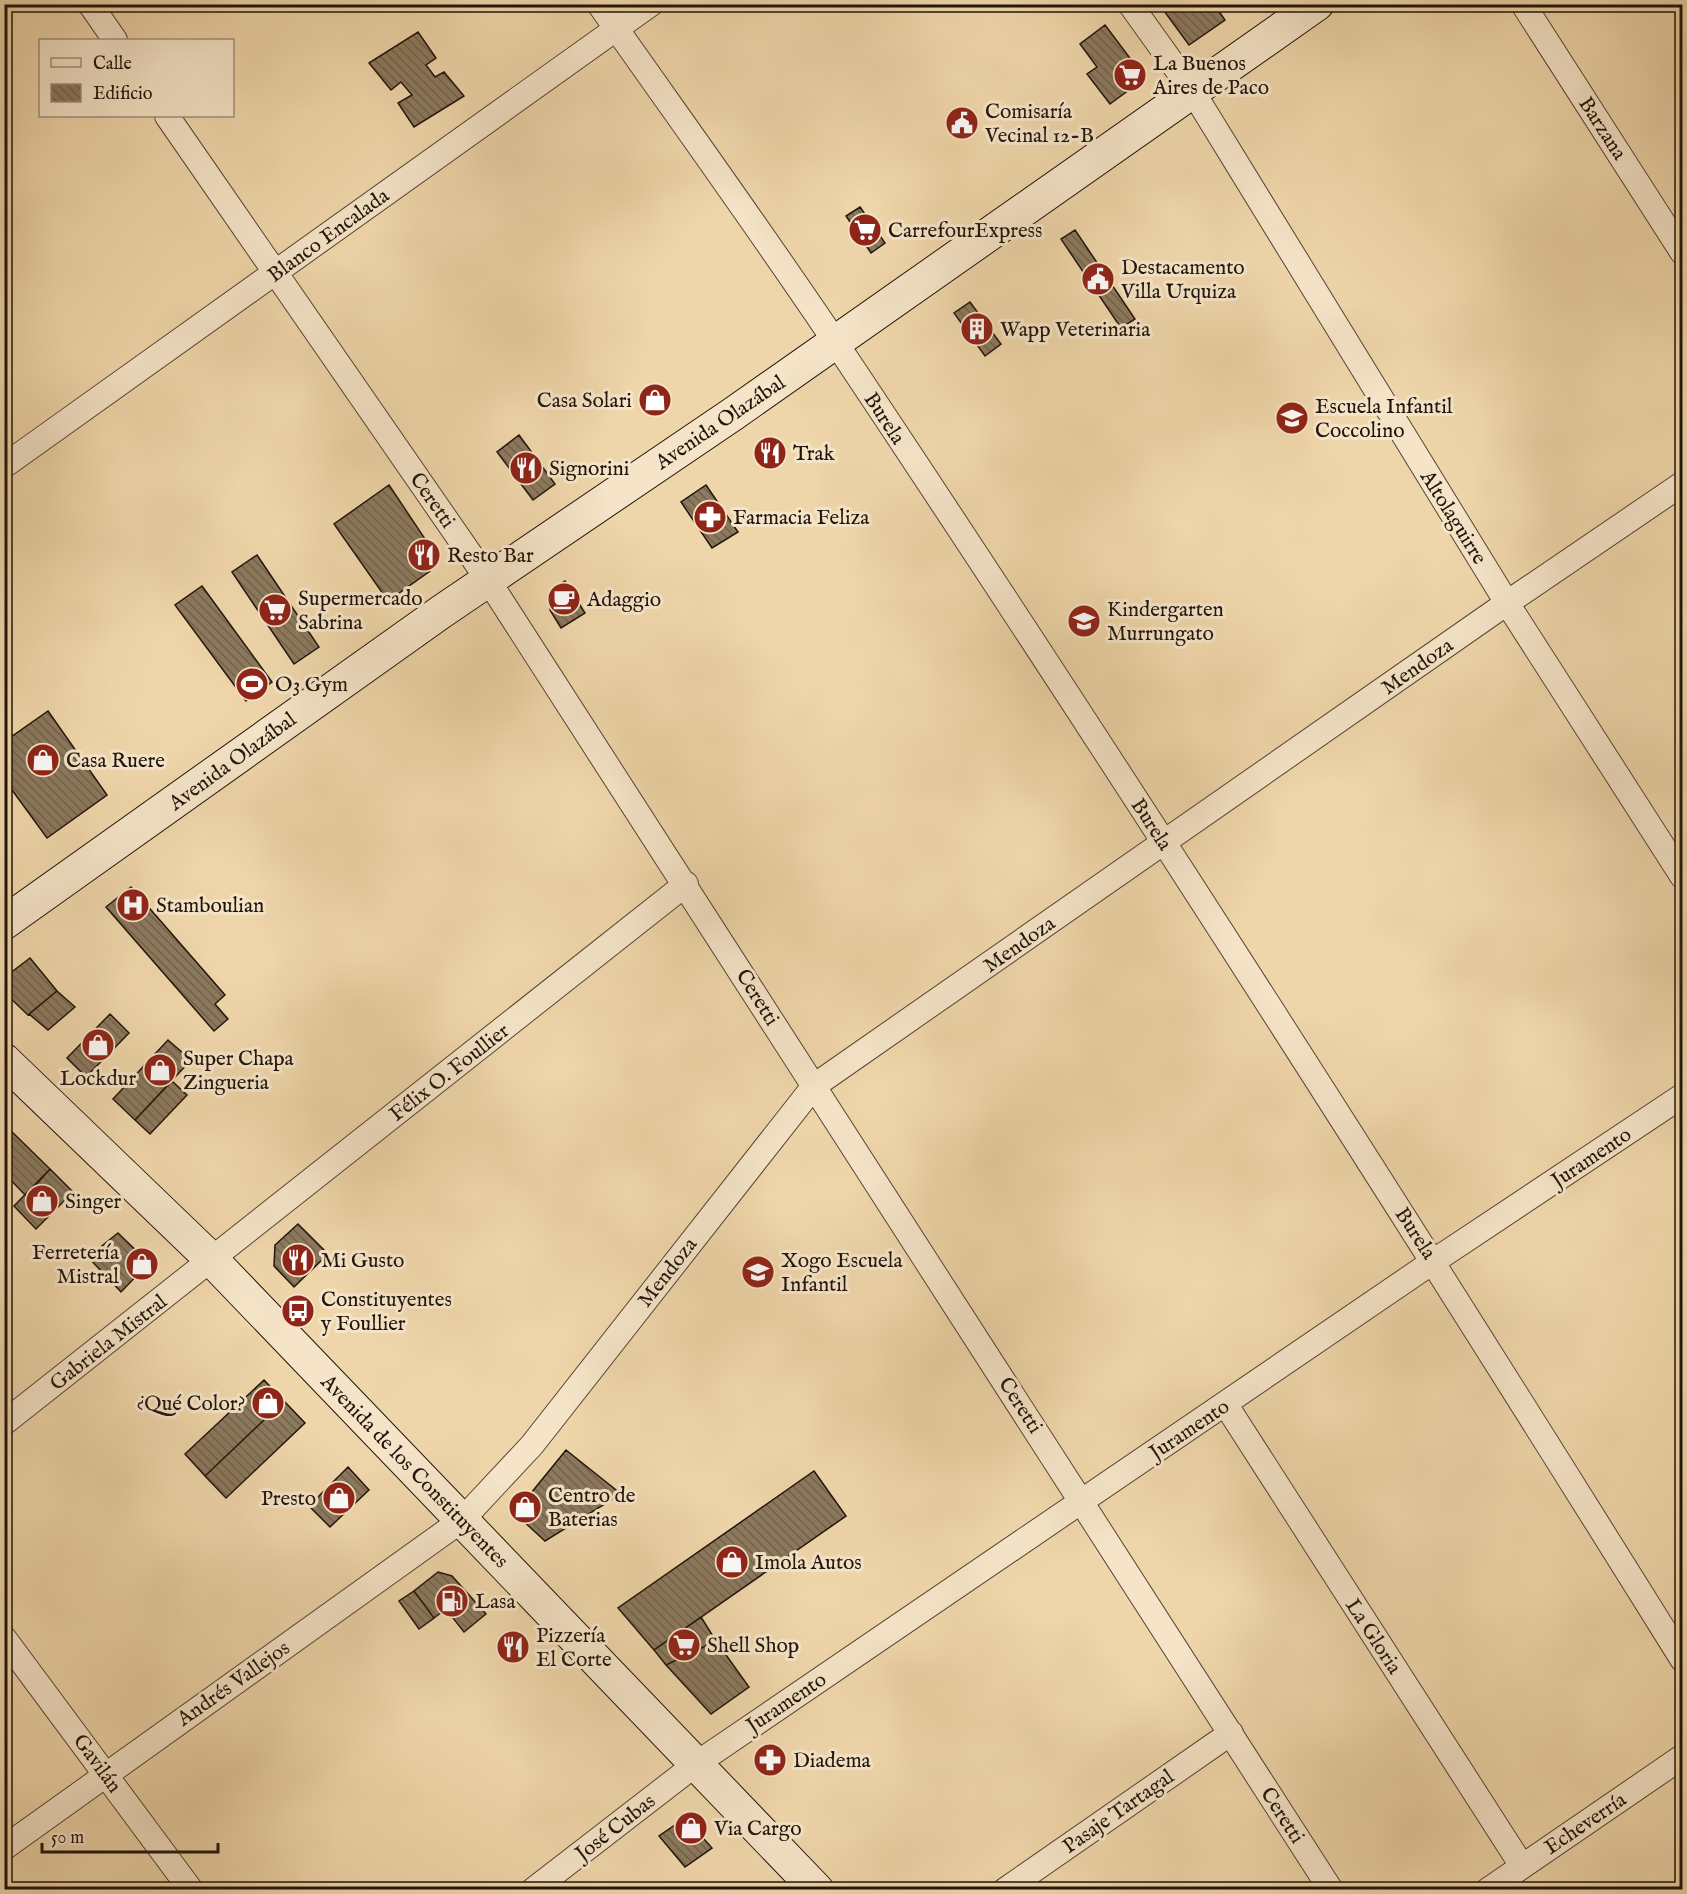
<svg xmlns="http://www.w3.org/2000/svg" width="1687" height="1894" font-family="'IM FELL English',serif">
	<defs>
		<pattern id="building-back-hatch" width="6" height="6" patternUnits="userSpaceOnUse" patternTransform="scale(1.5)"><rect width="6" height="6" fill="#8c795e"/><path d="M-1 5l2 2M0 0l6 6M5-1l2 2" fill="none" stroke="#72624c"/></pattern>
	</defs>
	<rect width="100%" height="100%" fill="#efd6aa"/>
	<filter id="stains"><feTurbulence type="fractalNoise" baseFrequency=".00333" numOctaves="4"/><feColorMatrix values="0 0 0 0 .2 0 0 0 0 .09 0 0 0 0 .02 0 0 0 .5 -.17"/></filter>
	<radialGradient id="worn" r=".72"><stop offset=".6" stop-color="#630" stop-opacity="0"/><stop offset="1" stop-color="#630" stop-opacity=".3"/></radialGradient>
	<path fill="url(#building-back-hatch)" stroke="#20150b" stroke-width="1.5" d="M1159,4H1214L1225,20L1189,45Z
		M1105,25L1145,78L1110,104L1087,74L1097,67L1080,44Z
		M418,32L436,58L426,65L435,77L444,72L464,96L414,127L398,103L412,95L401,82L391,90L369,63Z
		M860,207L885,243L871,253L846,216Z
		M1075,230L1135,319L1121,328L1061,239Z
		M970,302L1001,344L985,356L954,313Z
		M519,435L555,484L533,500L497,452Z
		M389,485L431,548L430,571L388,601L334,524Z
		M706,485L738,532L712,548L681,502Z
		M257,555L319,647L294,664L232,572Z
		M565,581L585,613L561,628L550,610L553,588Z
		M202,586L272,682L246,701L175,605Z
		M48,711L107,795L47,838L4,779V742Z
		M131,887L225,995L215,1004L228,1019L214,1031L106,907Z
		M30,958L57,991L28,1015L5,993V977Z
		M57,991L75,1007L48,1030L29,1014Z
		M110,1014L129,1033L86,1077L67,1058Z
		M168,1040L191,1060L135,1120L113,1099Z
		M172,1081L187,1095L150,1134L135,1120Z
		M8,1128L50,1169L26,1196L4,1173V1131Z
		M50,1169L73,1192L36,1229L14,1206Z
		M298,1224L328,1254L294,1287L274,1266L275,1245Z
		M118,1233L145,1259L146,1266L121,1292L88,1257Z
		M264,1380L284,1401L205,1476L185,1454Z
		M284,1401L305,1423L226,1498L205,1476Z
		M566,1450L621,1494L545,1541L520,1518L518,1509Z
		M348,1467L369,1490L330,1527L309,1506Z
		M814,1471L846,1516L654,1650L618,1608Z
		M438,1572L452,1576L486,1614L464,1632L446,1609L434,1618L414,1591Z
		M414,1591L434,1618L419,1629L399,1601Z
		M701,1617L716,1641L666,1665L654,1650Z
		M716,1641L749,1687L711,1714L666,1665Z
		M688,1821L712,1848L685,1867L659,1836L678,1823Z"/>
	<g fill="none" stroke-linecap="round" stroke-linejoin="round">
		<g stroke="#544533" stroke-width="26">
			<path id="minor" d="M90,4L115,40
				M599,4C679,118 761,231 838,346C1127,779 1407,1218 1682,1659
				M1130,4L1193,92L1507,603L1682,876
				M1523,4L1682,252
				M167,116L488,580L1331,1890
				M4,466L651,4
				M1226,1405L1522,1866
				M4,1423L686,884
				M4,1638L191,1890
				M4,1848L462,1520L532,1445L814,1086L1507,603L1682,484
				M533,1890L696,1764L1434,1261L1682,1096
				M1005,1890L1231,1733
				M1488,1890L1682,1757"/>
		</g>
		<g stroke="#20150b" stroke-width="35">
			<path id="secondary" d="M4,923L441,612L733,414L1317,4
				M4,1060L212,1260L817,1890"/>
		</g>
		<use href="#minor" stroke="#f5e4c8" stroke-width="24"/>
		<use href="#secondary" stroke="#f5e4c8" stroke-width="33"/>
	</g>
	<defs>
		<g id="supermarket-disc" transform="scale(1.725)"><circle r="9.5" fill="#8f2418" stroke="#f5e4c8"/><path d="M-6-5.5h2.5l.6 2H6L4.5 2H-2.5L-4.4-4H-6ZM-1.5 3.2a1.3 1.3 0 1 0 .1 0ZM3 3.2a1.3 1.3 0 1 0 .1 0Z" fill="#fff"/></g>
		<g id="civic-disc" transform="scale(1.725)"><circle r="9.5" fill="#8f2418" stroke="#f5e4c8"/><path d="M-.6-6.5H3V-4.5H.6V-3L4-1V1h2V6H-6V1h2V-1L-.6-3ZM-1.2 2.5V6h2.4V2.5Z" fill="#fff"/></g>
		<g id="building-disc" transform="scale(1.725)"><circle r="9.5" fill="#8f2418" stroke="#f5e4c8"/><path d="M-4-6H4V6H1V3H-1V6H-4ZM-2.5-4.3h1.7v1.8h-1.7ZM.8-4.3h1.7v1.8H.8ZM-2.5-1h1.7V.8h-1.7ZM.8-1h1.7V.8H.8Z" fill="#fff"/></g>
		<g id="shop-disc" transform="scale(1.725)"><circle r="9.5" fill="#8f2418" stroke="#f5e4c8"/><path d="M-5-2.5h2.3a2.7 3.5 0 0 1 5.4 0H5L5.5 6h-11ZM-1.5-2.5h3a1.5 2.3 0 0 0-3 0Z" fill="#fff"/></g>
		<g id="school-disc" transform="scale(1.725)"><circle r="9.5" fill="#8f2418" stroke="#f5e4c8"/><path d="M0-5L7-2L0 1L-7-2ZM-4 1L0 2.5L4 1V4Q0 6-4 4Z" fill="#fff"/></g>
		<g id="restaurant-disc" transform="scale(1.725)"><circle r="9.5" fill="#8f2418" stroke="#f5e4c8"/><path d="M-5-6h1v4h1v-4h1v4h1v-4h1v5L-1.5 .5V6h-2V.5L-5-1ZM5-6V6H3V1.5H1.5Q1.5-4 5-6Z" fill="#fff"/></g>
		<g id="pharmacy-disc" transform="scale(1.725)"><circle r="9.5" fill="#8f2418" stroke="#f5e4c8"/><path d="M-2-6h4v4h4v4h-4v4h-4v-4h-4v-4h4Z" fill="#fff"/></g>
		<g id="cafe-disc" transform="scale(1.725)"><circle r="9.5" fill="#8f2418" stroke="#f5e4c8"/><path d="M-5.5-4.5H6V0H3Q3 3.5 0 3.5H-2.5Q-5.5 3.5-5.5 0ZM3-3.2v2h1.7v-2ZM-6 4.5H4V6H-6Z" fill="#fff"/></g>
		<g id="stadium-disc" transform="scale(1.725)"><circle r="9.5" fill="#8f2418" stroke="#f5e4c8"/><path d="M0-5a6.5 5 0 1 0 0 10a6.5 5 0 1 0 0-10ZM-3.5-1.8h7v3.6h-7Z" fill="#fff"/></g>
		<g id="hospital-disc" transform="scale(1.725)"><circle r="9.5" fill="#8f2418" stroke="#f5e4c8"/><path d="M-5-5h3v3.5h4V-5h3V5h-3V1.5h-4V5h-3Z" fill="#fff"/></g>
		<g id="bus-disc" transform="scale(1.725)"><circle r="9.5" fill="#8f2418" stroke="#f5e4c8"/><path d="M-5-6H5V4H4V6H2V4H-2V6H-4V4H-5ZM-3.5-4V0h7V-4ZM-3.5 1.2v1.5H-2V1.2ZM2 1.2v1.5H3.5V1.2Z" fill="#fff"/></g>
		<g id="fuel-disc" transform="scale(1.725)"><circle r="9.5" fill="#8f2418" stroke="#f5e4c8"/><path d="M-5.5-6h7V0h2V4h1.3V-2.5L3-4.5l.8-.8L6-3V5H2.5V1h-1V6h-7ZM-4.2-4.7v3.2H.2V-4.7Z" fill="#fff"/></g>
	</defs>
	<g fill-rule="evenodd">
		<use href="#supermarket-disc" x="1130" y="75"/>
		<use href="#civic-disc" x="962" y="123"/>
		<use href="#supermarket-disc" x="865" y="230"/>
		<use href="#civic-disc" x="1098" y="279"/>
		<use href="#building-disc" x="977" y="329"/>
		<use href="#shop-disc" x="655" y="400"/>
		<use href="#school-disc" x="1292" y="418"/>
		<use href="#restaurant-disc" x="770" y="453"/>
		<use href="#restaurant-disc" x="526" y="468"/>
		<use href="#pharmacy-disc" x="710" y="517"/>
		<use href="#restaurant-disc" x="424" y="555"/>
		<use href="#cafe-disc" x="564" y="599"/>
		<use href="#supermarket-disc" x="275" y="610"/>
		<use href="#school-disc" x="1084" y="621"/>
		<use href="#stadium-disc" x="252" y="684"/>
		<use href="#shop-disc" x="43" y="760"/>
		<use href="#hospital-disc" x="133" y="905"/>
		<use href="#shop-disc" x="98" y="1045"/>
		<use href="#shop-disc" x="160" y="1070"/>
		<use href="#shop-disc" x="42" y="1201"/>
		<use href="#restaurant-disc" x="298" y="1260"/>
		<use href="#shop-disc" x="142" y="1264"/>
		<use href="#school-disc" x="758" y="1272"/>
		<use href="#bus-disc" x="298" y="1311"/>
		<use href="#shop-disc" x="268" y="1403"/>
		<use href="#shop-disc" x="339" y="1498"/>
		<use href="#shop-disc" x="525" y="1507"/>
		<use href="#shop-disc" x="732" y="1562"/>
		<use href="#fuel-disc" x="452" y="1601"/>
		<use href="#supermarket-disc" x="684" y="1645"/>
		<use href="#restaurant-disc" x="513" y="1647"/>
		<use href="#pharmacy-disc" x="770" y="1760"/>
		<use href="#shop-disc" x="691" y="1828"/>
	</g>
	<g text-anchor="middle" stroke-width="6" stroke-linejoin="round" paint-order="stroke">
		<g font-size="21" fill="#20150b" stroke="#f5e4c8" text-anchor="start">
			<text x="1153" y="70">La Buenos<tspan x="1153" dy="24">Aires de Paco</tspan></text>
			<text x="985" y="118">Comisaría<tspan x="985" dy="24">Vecinal 12-B</tspan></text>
			<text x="888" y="237">CarrefourExpress</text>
			<text x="1121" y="274">Destacamento<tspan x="1121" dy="24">Villa Urquiza</tspan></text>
			<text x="1000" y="336">Wapp Veterinaria</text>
			<text x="632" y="407" text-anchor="end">Casa Solari</text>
			<text x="1315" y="413">Escuela Infantil<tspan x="1315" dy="24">Coccolino</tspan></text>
			<text x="793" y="460">Trak</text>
			<text x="549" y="475">Signorini</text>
			<text x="733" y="524">Farmacia Feliza</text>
			<text x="447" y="562">Resto Bar</text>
			<text x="298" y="605">Supermercado<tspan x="298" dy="24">Sabrina</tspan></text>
			<text x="587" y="606">Adaggio</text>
			<text x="1107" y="616">Kindergarten<tspan x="1107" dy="24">Murrungato</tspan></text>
			<text x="275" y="691">O3 Gym</text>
			<text x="66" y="767">Casa Ruere</text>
			<text x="156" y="912">Stamboulian</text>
			<text x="183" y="1065">Super Chapa<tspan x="183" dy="24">Zingueria</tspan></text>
			<text x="98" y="1085" text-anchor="middle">Lockdur</text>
			<text x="65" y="1208">Singer</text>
			<text x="119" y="1259" text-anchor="end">Ferretería<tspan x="119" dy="24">Mistral</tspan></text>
			<text x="321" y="1267">Mi Gusto</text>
			<text x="781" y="1267">Xogo Escuela<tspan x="781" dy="24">Infantil</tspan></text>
			<text x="321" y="1306">Constituyentes<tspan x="321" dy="24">y Foullier</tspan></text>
			<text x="245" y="1410" text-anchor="end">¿Qué Color?</text>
			<text x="548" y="1502">Centro de<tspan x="548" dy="24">Baterias</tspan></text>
			<text x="316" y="1505" text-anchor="end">Presto</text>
			<text x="755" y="1569">Imola Autos</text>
			<text x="475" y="1608">Lasa</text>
			<text x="536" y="1642">Pizzería<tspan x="536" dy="24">El Corte</tspan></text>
			<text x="707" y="1652">Shell Shop</text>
			<text x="793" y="1767">Diadema</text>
			<text x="714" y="1835">Via Cargo</text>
		</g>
		<g font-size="21" fill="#20150b" stroke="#f5e4c8">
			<text transform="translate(1603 128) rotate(57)" y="7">Barzana</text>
			<text transform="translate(328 235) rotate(-36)" y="7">Blanco Encalada</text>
			<text transform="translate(885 418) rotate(57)" y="7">Burela</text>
			<text transform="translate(720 422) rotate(-34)" y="7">Avenida Olazábal</text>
			<text transform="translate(433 500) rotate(55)" y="7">Ceretti</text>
			<text transform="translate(1454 517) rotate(58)" y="7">Altolaguirre</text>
			<text transform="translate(1417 666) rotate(-35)" y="7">Mendoza</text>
			<text transform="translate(232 761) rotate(-36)" y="7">Avenida Olazábal</text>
			<text transform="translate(1152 824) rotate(57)" y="7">Burela</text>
			<text transform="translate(1019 944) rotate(-35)" y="7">Mendoza</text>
			<text transform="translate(758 997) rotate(58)" y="7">Ceretti</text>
			<text transform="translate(449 1072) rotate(-38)" y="7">Félix O. Foullier</text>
			<text transform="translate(1591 1157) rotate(-34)" y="7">Juramento</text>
			<text transform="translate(1416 1233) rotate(57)" y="7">Burela</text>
			<text transform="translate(667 1272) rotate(-52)" y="7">Mendoza</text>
			<text transform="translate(108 1342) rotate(-38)" y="7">Gabriela Mistral</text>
			<text transform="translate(1021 1405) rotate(57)" y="7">Ceretti</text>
			<text transform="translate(1189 1429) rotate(-34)" y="7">Juramento</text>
			<text transform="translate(415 1471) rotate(46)" y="7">Avenida de los Constituyentes</text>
			<text transform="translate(1374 1636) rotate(57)" y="7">La Gloria</text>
			<text transform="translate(233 1683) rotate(-35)" y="7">Andrés Vallejos</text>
			<text transform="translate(786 1702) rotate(-34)" y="7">Juramento</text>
			<text transform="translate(98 1763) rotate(54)" y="7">Gavilán</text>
			<text transform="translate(1118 1811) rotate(-35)" y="7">Pasaje Tartagal</text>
			<text transform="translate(1283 1815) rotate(57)" y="7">Ceretti</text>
			<text transform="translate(1585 1823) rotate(-34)" y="7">Echeverría</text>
			<text transform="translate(615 1827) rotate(-38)" y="7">José Cubas</text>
		</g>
	</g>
	<rect width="1687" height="1894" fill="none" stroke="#efd6aa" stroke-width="24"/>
	<rect x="6" y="6" width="1675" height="1882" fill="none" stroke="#20150b" stroke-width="3"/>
	<rect x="12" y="12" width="1663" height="1870" fill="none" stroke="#20150b" stroke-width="1.5"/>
	<rect x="39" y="39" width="195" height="78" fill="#f5e4c8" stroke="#a0917c" stroke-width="1.5"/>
	<rect x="51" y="58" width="30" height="9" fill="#f5e4c8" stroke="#a0917c" stroke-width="1.5"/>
	<text x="93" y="69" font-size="18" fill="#20150b">Calle</text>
	<rect x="51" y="84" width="30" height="18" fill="url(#building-back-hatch)" stroke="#a0917c" stroke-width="1.5"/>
	<text x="93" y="99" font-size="18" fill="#20150b">Edificio</text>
	<path d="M42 1843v9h176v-9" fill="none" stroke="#20150b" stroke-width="3"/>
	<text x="51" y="1843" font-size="18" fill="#20150b" stroke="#f5e4c8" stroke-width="4.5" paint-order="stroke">50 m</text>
	<rect width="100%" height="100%" filter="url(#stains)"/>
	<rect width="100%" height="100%" fill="url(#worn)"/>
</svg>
